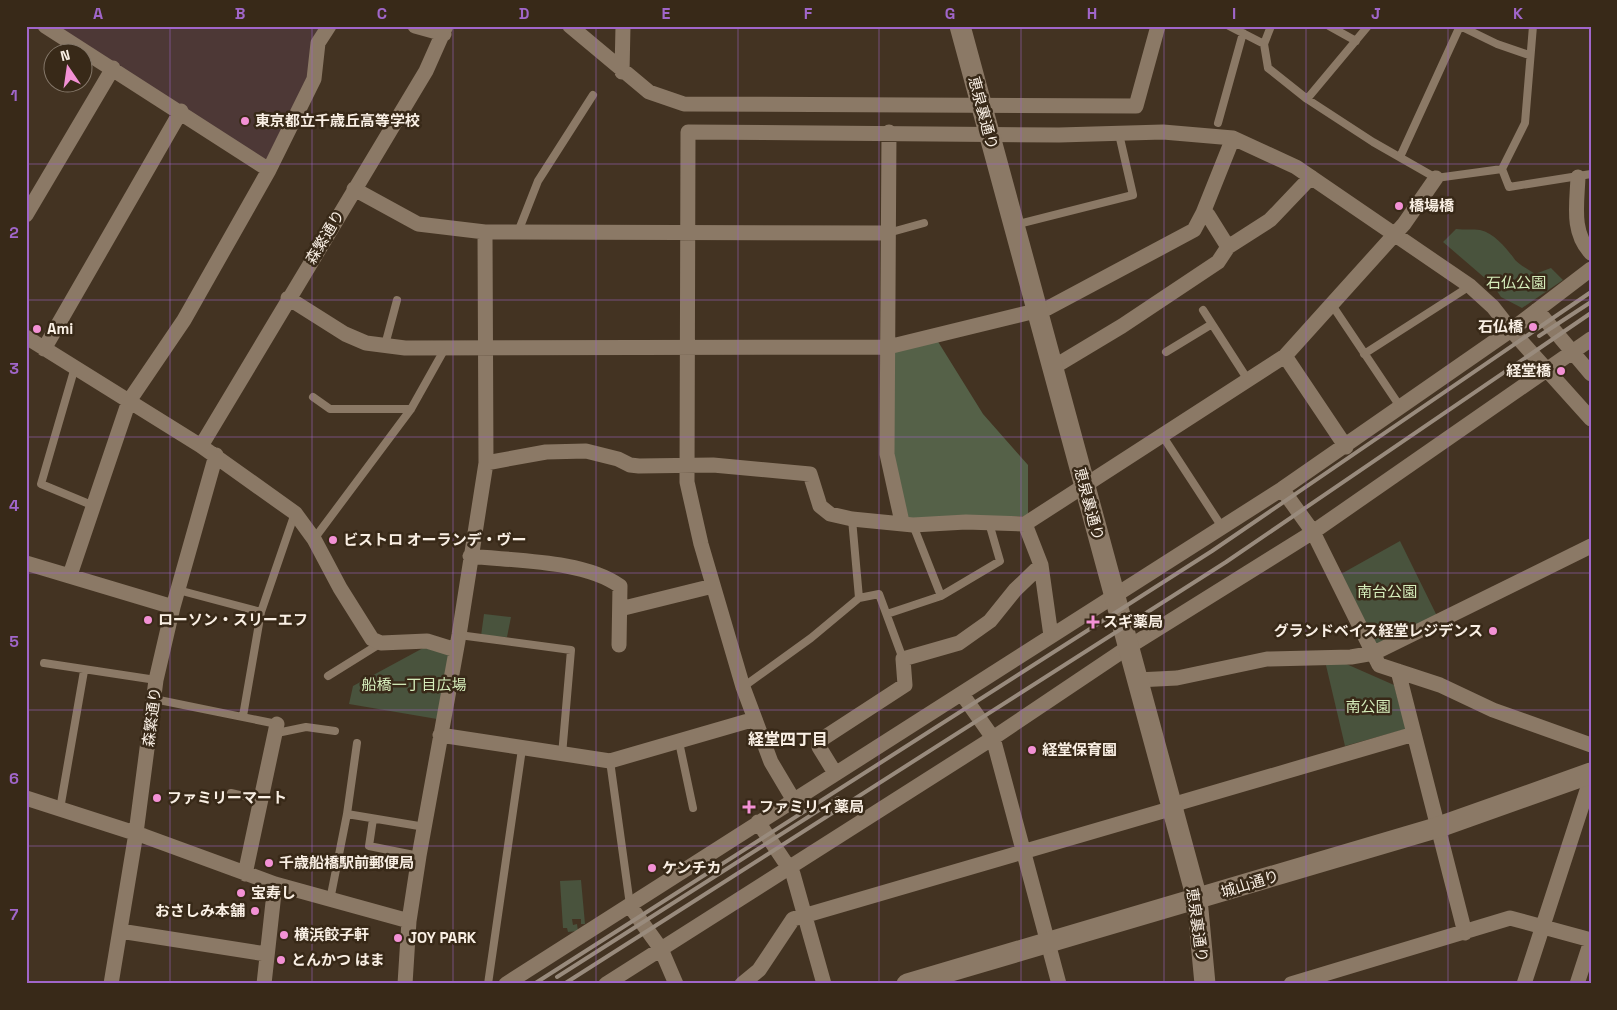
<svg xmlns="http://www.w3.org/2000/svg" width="1617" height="1010" font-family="'Space Grotesk','Noto Sans JP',sans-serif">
	<rect width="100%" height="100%" fill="#433322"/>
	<path fill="#4d3836" d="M48,26H325L311,77L268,165Z"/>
	<path fill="#49533d" d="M1456,229C1464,230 1473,229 1480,230C1494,233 1506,248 1513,257C1517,264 1528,269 1535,274L1551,268L1563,280L1522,308L1501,297L1493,285L1443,242Z
		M1400,541L1437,616L1375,646L1341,574Z
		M484,614L511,617L507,637L481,636Z
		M425,647L449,654L437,719L349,704L353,686Z
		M1325,661L1344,663L1394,685L1406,729L1345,746Z
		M581,880L585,924H581V919H572L573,925L577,924L578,931L568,932L567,928H563L560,881Z"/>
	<path fill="#556148" d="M937,340L983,414L1028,465V516L912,520L904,514L892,446V351Z"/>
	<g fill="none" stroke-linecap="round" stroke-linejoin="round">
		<path stroke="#8b7966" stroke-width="8" d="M1229,26L1264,44L1268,68L1307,99L1373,142L1436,178L1502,169
			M1329,26L1356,41
			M1460,26L1497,44L1529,55
			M1533,26L1525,123L1502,169L1509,187L1591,174
			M1264,44L1271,26
			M1307,99L1368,26
			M1218,123L1243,33
			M1400,157L1460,26
			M1015,225L1133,195L1119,134
			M518,232L538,181L593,95
			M888,233L924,223
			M1332,305L1401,408
			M1203,310L1248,380
			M385,345L397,300
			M1166,352L1212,324
			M1364,354L1470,286
			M75,367L41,484L94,506
			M313,397L330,409H411
			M1162,435L1222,527
			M852,519L859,598
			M913,525L941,596
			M314,539L411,409L443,352V347
			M178,590L261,612
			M887,614L941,596L1000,561L989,523
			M459,635L571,650L562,755
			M44,663L156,680
			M328,676L381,643
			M743,687L811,638L859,598L879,594L903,659
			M154,699L277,724
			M243,716L261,612L295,513
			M277,733L306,727L335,731
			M679,742L693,808
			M610,761L630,905
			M231,793L261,800
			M60,809L84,671
			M347,814L425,827
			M373,819L369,846L419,856
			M330,900L347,814L357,743
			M488,984L522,749"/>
		<path stroke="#8b7966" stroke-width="15" d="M45,26L269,170
			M415,26L444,34
			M570,26L649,92L684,104L1136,106L1158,26
			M622,72L623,26
			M889,132L887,454L902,522
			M1578,177C1577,204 1571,232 1591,253
			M354,189L418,224L485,232L888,233
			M1203,213L1208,215L1228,247
			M26,215L113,68
			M288,298L345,334L366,343L405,348L888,347L1048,308L1194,230L1203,213L1233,138
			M1537,310L1591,374
			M26,337L201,446L295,513L314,539L340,588L372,639L381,643L427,641L456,650
			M44,349L181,111
			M1285,356L1346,447
			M1052,368L1122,326L1218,262L1228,247L1270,220L1311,177
			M201,446L426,71L446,26
			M486,463L546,452L586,451L618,459L630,465L639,466L713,465L810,474L820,506L830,514L852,519L913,525L966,522L1025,524L1285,356L1404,224L1436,178
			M1282,489L1313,532L1379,665L1440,685L1493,710L1591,745
			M1025,524L1041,565L1051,636
			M470,556C515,561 584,560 620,586L619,645
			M26,563L173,607
			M70,575L129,401L184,320L269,170L314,79L318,43L329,26
			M620,609L713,586
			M1398,671L1465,933
			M1137,680L1177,678L1267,659L1351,657L1374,653L1591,546
			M962,694L993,738L1059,984
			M440,735L610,761L755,719
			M835,773L819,747V741L905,685L903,659L959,643L990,621L1015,590L1041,565
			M26,798L144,836L275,884L409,921
			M793,799L771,762L743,687L701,544L687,482L688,132L1059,135L1163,132L1233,138L1296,167L1470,286L1493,307L1511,330L1591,419
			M758,822L793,874L824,984
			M245,874L277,724
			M630,906L661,949L676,984
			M120,931L266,954
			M111,984L136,833L156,680L173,607L216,455
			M264,984L275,884
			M405,984L409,921L419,856L459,635L486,463L485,232
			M506,984L1282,489L1511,330L1591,269
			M606,984L993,738L1127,648L1313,532L1591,339
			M742,984L759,970L793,919L1163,811L1182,802L1414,734
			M1291,984L1510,918L1591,940
			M1524,984L1591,778
			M1577,984L1591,941"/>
		<path stroke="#8b7966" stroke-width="21" d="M960,26L1197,899L1205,984
			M907,984L1439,827L1591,773"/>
		<path stroke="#998b7d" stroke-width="4" d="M1539,336L1591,302
			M557,977L838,798
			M534,984L1212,551L1591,292
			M564,984L1226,562L1591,313"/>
	</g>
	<path fill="none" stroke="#a166ca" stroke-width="1" stroke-opacity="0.55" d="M170,26V984M312,26V984M453,26V984M596,26V984M738,26V984M879,26V984M1021,26V984M1164,26V984M1306,26V984M1448,26V984M26,164H1591M26,300H1591M26,437H1591M26,573H1591M26,710H1591M26,846H1591"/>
	<g fill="#f391d5" stroke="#382918" stroke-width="2">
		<circle cx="245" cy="121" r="5"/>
		<circle cx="1399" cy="206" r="5"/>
		<circle cx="1533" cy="327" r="5"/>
		<circle cx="37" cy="329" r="5"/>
		<circle cx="1561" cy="371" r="5"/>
		<circle cx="333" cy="540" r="5"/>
		<circle cx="148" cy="620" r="5"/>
		<path d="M1090.5 614.5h5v5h5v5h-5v5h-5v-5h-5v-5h5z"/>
		<circle cx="1493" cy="631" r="5"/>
		<circle cx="1032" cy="750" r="5"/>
		<circle cx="157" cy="798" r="5"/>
		<path d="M746.5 799.5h5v5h5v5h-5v5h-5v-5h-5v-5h5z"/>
		<circle cx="269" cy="863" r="5"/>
		<circle cx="652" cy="868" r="5"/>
		<circle cx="241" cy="893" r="5"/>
		<circle cx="255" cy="911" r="5"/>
		<circle cx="284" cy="935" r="5"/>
		<circle cx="398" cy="938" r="5"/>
		<circle cx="281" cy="960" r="5"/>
	</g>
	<g text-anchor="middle" stroke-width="5" stroke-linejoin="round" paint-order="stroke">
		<g font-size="15" fill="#f9efe4" stroke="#382918">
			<text transform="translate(983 113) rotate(75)" y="5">恵泉裏通り</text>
			<text transform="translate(325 237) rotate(-59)" y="5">森繁通り</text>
			<text transform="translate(1089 504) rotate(75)" y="5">恵泉裏通り</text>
			<text transform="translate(152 717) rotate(-83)" y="5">森繁通り</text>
			<text transform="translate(1250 884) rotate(-17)" y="5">城山通り</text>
			<text transform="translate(1197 925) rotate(82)" y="5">恵泉裏通り</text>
		</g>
		<g font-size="15" font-weight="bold" fill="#f9efe4" stroke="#382918" text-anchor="start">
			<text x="255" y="126">東京都立千歳丘高等学校</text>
			<text x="1409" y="211">橋場橋</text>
			<text x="1523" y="332" text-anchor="end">石仏橋</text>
			<text x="47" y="334">Ami</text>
			<text x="1551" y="376" text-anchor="end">経堂橋</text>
			<text x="343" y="545">ビストロ オーランデ・ヴー</text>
			<text x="158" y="625">ローソン・スリーエフ</text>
			<text x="1103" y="627">スギ薬局</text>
			<text x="1483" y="636" text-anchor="end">グランドベイス経堂レジデンス</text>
			<text x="1042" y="755">経堂保育園</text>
			<text x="167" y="803">ファミリーマート</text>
			<text x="759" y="812">ファミリィ薬局</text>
			<text x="279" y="868">千歳船橋駅前郵便局</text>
			<text x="662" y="873">ケンチカ</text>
			<text x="251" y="898">宝寿し</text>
			<text x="245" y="916" text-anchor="end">おさしみ本舗</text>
			<text x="294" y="940">横浜餃子軒</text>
			<text x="408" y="943">JOY PARK</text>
			<text x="291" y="965">とんかつ はま</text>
		</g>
		<g font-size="15" fill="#d5edbb" stroke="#382918">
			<text x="1516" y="288">石仏公園</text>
			<text x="1387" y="597">南台公園</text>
			<text x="414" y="690">船橋一丁目広場</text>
			<text x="1368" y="712">南公園</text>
		</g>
		<g font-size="16" font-weight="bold" fill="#f9efe4" stroke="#382918">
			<text x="788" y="745">経堂四丁目</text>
		</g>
	</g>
	<rect width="1617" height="1010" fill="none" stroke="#382918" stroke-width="55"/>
	<g transform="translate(68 68) rotate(347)"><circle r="24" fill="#382918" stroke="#85786a"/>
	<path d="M0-4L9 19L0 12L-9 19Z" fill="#f391d5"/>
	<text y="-8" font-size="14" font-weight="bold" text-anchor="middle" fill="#f9efe4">N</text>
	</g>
	<rect x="28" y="28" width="1562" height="954" fill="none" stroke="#a166ca" stroke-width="2"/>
	<g font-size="16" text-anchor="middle" font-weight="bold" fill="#a166ca">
		<text x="98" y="19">A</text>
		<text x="240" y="19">B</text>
		<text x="382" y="19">C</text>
		<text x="524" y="19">D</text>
		<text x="666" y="19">E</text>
		<text x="808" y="19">F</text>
		<text x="950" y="19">G</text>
		<text x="1092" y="19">H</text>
		<text x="1234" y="19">I</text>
		<text x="1376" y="19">J</text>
		<text x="1518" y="19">K</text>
		<text x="14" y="101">1</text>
		<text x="14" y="238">2</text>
		<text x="14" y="374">3</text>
		<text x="14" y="511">4</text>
		<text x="14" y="647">5</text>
		<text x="14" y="784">6</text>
		<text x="14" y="920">7</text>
	</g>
</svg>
